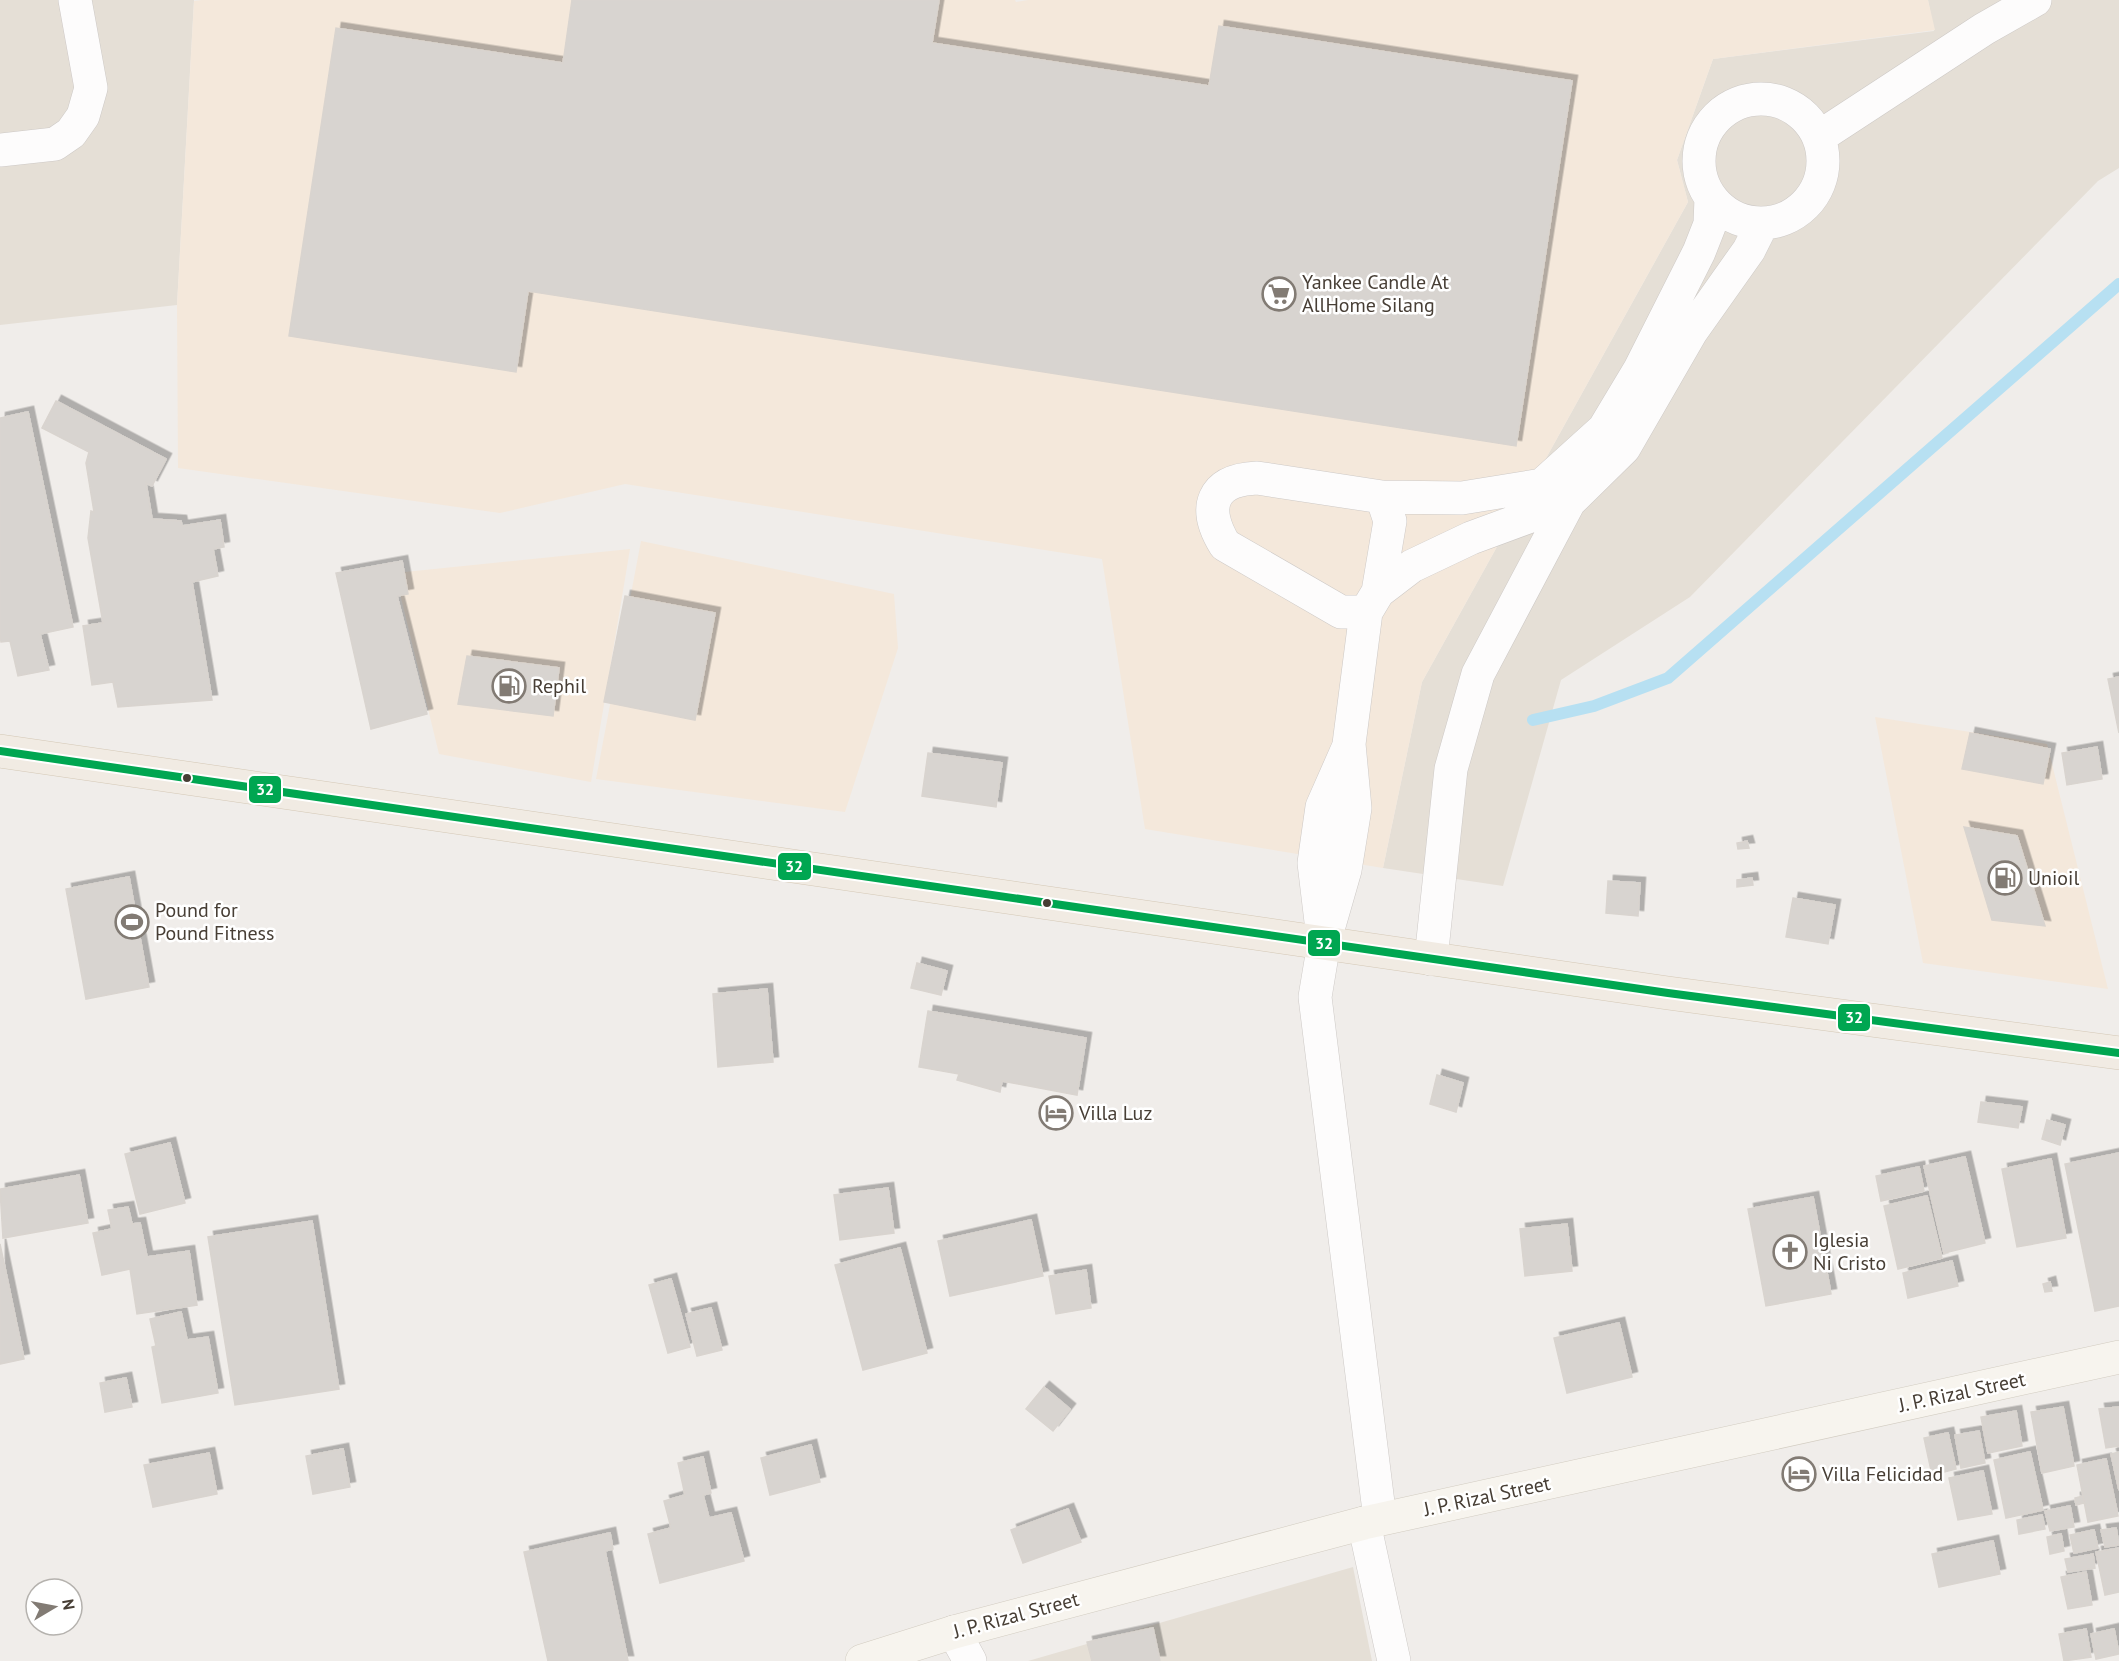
<svg xmlns="http://www.w3.org/2000/svg" width="2119" height="1661" font-family="'PT Sans',sans-serif">
	<defs>
		<filter id="shadow"><feDropShadow dx="5.5" dy="-5.5" stdDeviation="0" flood-color="#0004"/></filter>
	</defs>
	<rect width="100%" height="100%" fill="#f0edea"/>
	<path fill="#e5dfd6" d="M0,0H194L177,305L0,325Z
		M1928,0H2119V168L2098,181L1690,597L1561,680L1503,886L1383,868L1422,682L1688,202L1677,160L1713,59L1934,31Z
		M1353,1567L1372,1661H1028Z"/>
	<path fill="#f4e8db" d="M202,0H1015L1016,2L1028,0H1928L1935,30L1713,59L1677,160L1688,202L1422,682L1383,868L1145,829L1102,559L625,484L500,513L178,468L177,305L194,1Z
		M641,541L894,594L898,648L845,812L596,779Z
		M630,549L591,782L439,754L395,573Z
		M1875,717L2047,744L2108,989L1923,963Z"/>
	<g fill="none" stroke-linecap="round" stroke-linejoin="round">
		<path stroke="#b7e0f2" stroke-width="12" d="M1533,720L1594,706L1668,678L2119,284"/>
	</g>
	<path fill="#d8d4d0" stroke="#d9d4cf" stroke-width="1.5" filter="url(#shadow)" d="M572,0H939L932,43L1209,86L1219,26L1572,81L1516,446L528,291L516,372L289,336L336,28L563,63Z
		M56,401L166,459L152,486L146,483L152,519L181,521L182,526L220,520L224,547L213,549L218,576L192,582L212,700L118,707L113,682L92,685L83,626L103,623L88,538L91,511L94,512L86,463L89,452L42,428Z
		M28,412L73,627L40,634L49,670L18,676L10,641L1,642L0,635V418Z
		M402,561L408,594L397,596L427,714L371,729L336,573Z
		M625,596L715,613L695,720L604,702Z
		M467,656L559,668L553,716L458,704Z
		M2119,677V733L2108,679Z
		M1970,733L2050,749L2043,784L1962,769Z
		M2097,747L2102,779L2067,785L2062,753Z
		M928,753L1002,763L996,807L922,796Z
		M1964,827L2017,836L2045,926L1992,920Z
		M1747,841L1749,848L1738,849L1737,843Z
		M129,877L149,987L86,999L66,889Z
		M1752,878L1753,885L1737,887V880Z
		M1608,881L1640,883L1638,916L1606,913Z
		M1793,898L1835,905L1828,944L1786,937Z
		M917,963L947,971L941,995L911,988Z
		M767,989L773,1062L718,1067L713,994Z
		M928,1011L1086,1038L1077,1095L1002,1081L1000,1092L957,1080L959,1074L919,1067Z
		M1437,1075L1463,1083L1456,1112L1430,1104Z
		M1981,1102L2022,1107L2018,1128L1978,1122Z
		M2047,1120L2065,1125L2060,1145L2042,1139Z
		M170,1143L185,1203L140,1214L125,1154Z
		M2119,1153V1306L2095,1311L2065,1164Z
		M1965,1157L1985,1243L1944,1253L1924,1166Z
		M2051,1159L2066,1238L2017,1247L2002,1169Z
		M1919,1167L1924,1191L1881,1201L1876,1176Z
		M79,1175L88,1223L3,1238L0,1189Z
		M888,1188L894,1233L840,1240L834,1195Z
		M1927,1196L1942,1258L1898,1269L1884,1206Z
		M1813,1197L1831,1294L1766,1306L1748,1209Z
		M128,1207L132,1224L140,1223L147,1257L189,1251L197,1305L137,1314L130,1269L102,1275L93,1233L112,1229L108,1210Z
		M1031,1220L1043,1276L950,1296L938,1241Z
		M312,1221L339,1389L235,1405L208,1237Z
		M1567,1224L1572,1271L1525,1276L1520,1229Z
		M0,1244L24,1359L0,1364Z
		M900,1248L927,1353L863,1370L835,1265Z
		M1952,1261L1958,1286L1908,1298L1903,1273Z
		M1086,1270L1091,1308L1056,1314L1049,1276Z
		M671,1279L690,1347L668,1353L649,1285Z
		M2050,1282L2052,1291L2045,1292L2043,1284Z
		M711,1308L722,1350L697,1356L686,1314Z
		M181,1312L187,1340L208,1337L218,1393L162,1403L152,1347L156,1346L150,1319Z
		M1619,1323L1632,1377L1567,1393L1554,1338Z
		M126,1378L132,1407L105,1412L100,1383Z
		M1044,1387L1070,1409L1053,1431L1026,1409Z
		M2063,1407L2074,1466L2042,1473L2031,1412Z
		M2119,1407V1446L2106,1448L2099,1409Z
		M2016,1411L2022,1446L1988,1453L1981,1417Z
		M1979,1431L1985,1463L1961,1468L1955,1435Z
		M1948,1433L1956,1469L1932,1475L1924,1438Z
		M811,1445L820,1482L770,1495L761,1458Z
		M343,1449L350,1487L313,1494L306,1456Z
		M2030,1452L2043,1510L2006,1518L1994,1460Z
		M2119,1452V1490L2111,1454Z
		M209,1453L217,1494L153,1507L144,1465Z
		M703,1457L711,1493L703,1495L709,1518L731,1513L744,1561L660,1583L648,1534L671,1528L664,1501L685,1495L678,1463Z
		M2106,1459L2118,1516L2088,1522L2077,1465Z
		M1983,1471L1992,1514L1958,1520L1949,1478Z
		M2083,1496L2084,1503L2076,1505L2075,1498Z
		M2070,1506L2074,1527L2050,1531L2045,1511Z
		M1068,1509L1081,1542L1023,1563L1011,1530Z
		M2042,1515L2045,1529L2019,1534L2017,1520Z
		M2116,1528L2119,1545L2105,1547L2101,1530Z
		M2094,1530L2098,1548L2074,1553L2070,1535Z
		M610,1533L613,1549L605,1551L628,1661H548L524,1552Z
		M2061,1534L2064,1551L2050,1554L2047,1537Z
		M1993,1541L2000,1574L1939,1587L1932,1554Z
		M2119,1548V1592L2105,1595L2096,1552Z
		M2093,1554L2095,1568L2068,1572L2065,1559Z
		M2086,1572L2092,1605L2068,1609L2061,1577Z
		M1153,1628L1160,1661H1092L1087,1642Z
		M2086,1629L2091,1657L2064,1661L2059,1634Z
		M2114,1629L2119,1654L2096,1659L2091,1634Z"/>
	<g fill="none" stroke-linecap="round" stroke-linejoin="round">
		<g stroke="#cdc9c6" stroke-width="34">
			<path id="street" d="M1699 161a62 62 0 1 1 124 0a62 62 0 1 1-124 0Z
				M1819,137L1984,29L2035,0
				M0,150L55,144L71,133L83,116L91,88L75,0
				M1378,592L1412,566L1471,538L1569,502
				M1366,612H1341L1225,545C1202,508 1211,480 1257,478L1382,497L1462,498L1542,485L1604,429L1640,369L1699,252L1710,224L1711,198
				M1322,930L1314,863L1322,807L1348,748
				M1431,959L1451,769L1478,674L1569,502L1624,448L1691,332L1749,250L1762,224
				M1380,1519L1315,997L1324,943L1345,870L1355,808L1349,744L1366,612L1378,592L1390,521L1382,497
				M1364,1523L1394,1661
				M954,1632L970,1661"/>
		</g>
		<g stroke="#d2ccc1" stroke-width="34">
			<path id="secondary" d="M862,1661L954,1632L1364,1523L2119,1357"/>
		</g>
		<g stroke="#d4c8b6" stroke-width="34">
			<path id="primary" d="M0,751L1668,993L2119,1053"/>
		</g>
		<use href="#street" stroke="#fdfcfc" stroke-width="33"/>
		<use href="#secondary" stroke="#f7f4ee" stroke-width="33"/>
		<use href="#primary" stroke="#f1ebe3" stroke-width="33"/>
		<g stroke="#fff" stroke-width="12">
			<path id="bus-1" d="M0,751L1668,993L2119,1053"/>
		</g>
		<use href="#bus-1" stroke="#00a651" stroke-width="8"/>
	</g>
	<defs>
		<g id="supermarket-ring" transform="scale(1.725)"><circle r="9.5" fill="#fff" stroke="#827b74" stroke-width="1.5"/><path d="M-6-5.5h2.5l.6 2H6L4.5 2H-2.5L-4.4-4H-6ZM-1.5 3.2a1.3 1.3 0 1 0 .1 0ZM3 3.2a1.3 1.3 0 1 0 .1 0Z" fill="#827b74"/></g>
		<g id="fuel-ring" transform="scale(1.725)"><circle r="9.5" fill="#fff" stroke="#827b74" stroke-width="1.5"/><path d="M-5.5-6h7V0h2V4h1.3V-2.5L3-4.5l.8-.8L6-3V5H2.5V1h-1V6h-7ZM-4.2-4.7v3.2H.2V-4.7Z" fill="#827b74"/></g>
		<g id="stadium-ring" transform="scale(1.725)"><circle r="9.5" fill="#fff" stroke="#827b74" stroke-width="1.5"/><path d="M0-5a6.5 5 0 1 0 0 10a6.5 5 0 1 0 0-10ZM-3.5-1.8h7v3.6h-7Z" fill="#827b74"/></g>
		<g id="hotel-ring" transform="scale(1.725)"><circle r="9.5" fill="#fff" stroke="#827b74" stroke-width="1.5"/><path d="M-6-4.5h1.5V1H6V5H4.5V3h-9V5H-6ZM-4 0a1.8 1.8 0 1 1 3.6 0ZM.5 0V-2.5h3Q6-2.5 6 0Z" fill="#827b74"/></g>
		<g id="church-ring" transform="scale(1.725)"><circle r="9.5" fill="#fff" stroke="#827b74" stroke-width="1.5"/><path d="M-1.2-6h2.4v3.5h3.3v2.4h-3.3V6h-2.4V-.1h-3.3v-2.4h3.3Z" fill="#827b74"/></g>
	</defs>
	<g fill-rule="evenodd">
		<use href="#supermarket-ring" x="1279" y="294"/>
		<use href="#fuel-ring" x="509" y="686"/>
		<use href="#fuel-ring" x="2005" y="878"/>
		<use href="#stadium-ring" x="132" y="922"/>
		<use href="#hotel-ring" x="1056" y="1113"/>
		<use href="#church-ring" x="1790" y="1252"/>
		<use href="#hotel-ring" x="1799" y="1474"/>
	</g>
	<g fill="#473e35" stroke="#fff" stroke-width="2">
		<circle cx="187" cy="778" r="5"/>
		<circle cx="1047" cy="903" r="5"/>
	</g>
	<g text-anchor="middle" stroke-width="5" stroke-linejoin="round" paint-order="stroke">
		<g font-size="20" fill="#473e35" stroke="#fff" text-anchor="start">
			<text x="1302" y="289">Yankee Candle At<tspan x="1302" dy="23">AllHome Silang</tspan></text>
			<text x="532" y="693">Rephil</text>
			<text x="2028" y="885">Unioil</text>
			<text x="155" y="917">Pound for<tspan x="155" dy="23">Pound Fitness</tspan></text>
			<text x="1079" y="1120">Villa Luz</text>
			<text x="1813" y="1247">Iglesia<tspan x="1813" dy="23">Ni Cristo</tspan></text>
			<text x="1822" y="1481">Villa Felicidad</text>
		</g>
		<g font-size="20" fill="#473e35" stroke="#fff">
			<text transform="translate(1962 1392) rotate(-12)" y="7">J. P. Rizal Street</text>
			<text transform="translate(1487 1496) rotate(-12)" y="7">J. P. Rizal Street</text>
			<text transform="translate(1016 1615) rotate(-15)" y="7">J. P. Rizal Street</text>
		</g>
	</g>
	<g stroke="#fff" stroke-width="2">
		<rect x="248" y="775" width="34" height="29" rx="6" fill="#00a651"/>
		<rect x="777" y="852" width="35" height="29" rx="6" fill="#00a651"/>
		<rect x="1307" y="929" width="34" height="28" rx="6" fill="#00a651"/>
		<rect x="1837" y="1003" width="34" height="29" rx="6" fill="#00a651"/>
	</g>
	<g font-size="16" text-anchor="middle" font-weight="bold" fill="#fff">
		<text x="265" y="795">32</text>
		<text x="794" y="872">32</text>
		<text x="1324" y="949">32</text>
		<text x="1854" y="1023">32</text>
	</g>
	<g transform="translate(54 1607) rotate(80)"><circle r="28" fill="#ffffff" stroke="#b5b2ae" stroke-width="1.5"/>
	<path d="M0-4.5L10 22L0 15L-10 22Z" fill="#827b74"/>
	<text y="-9" font-size="16" font-weight="bold" text-anchor="middle" fill="#473e35">N</text>
	</g>
</svg>
